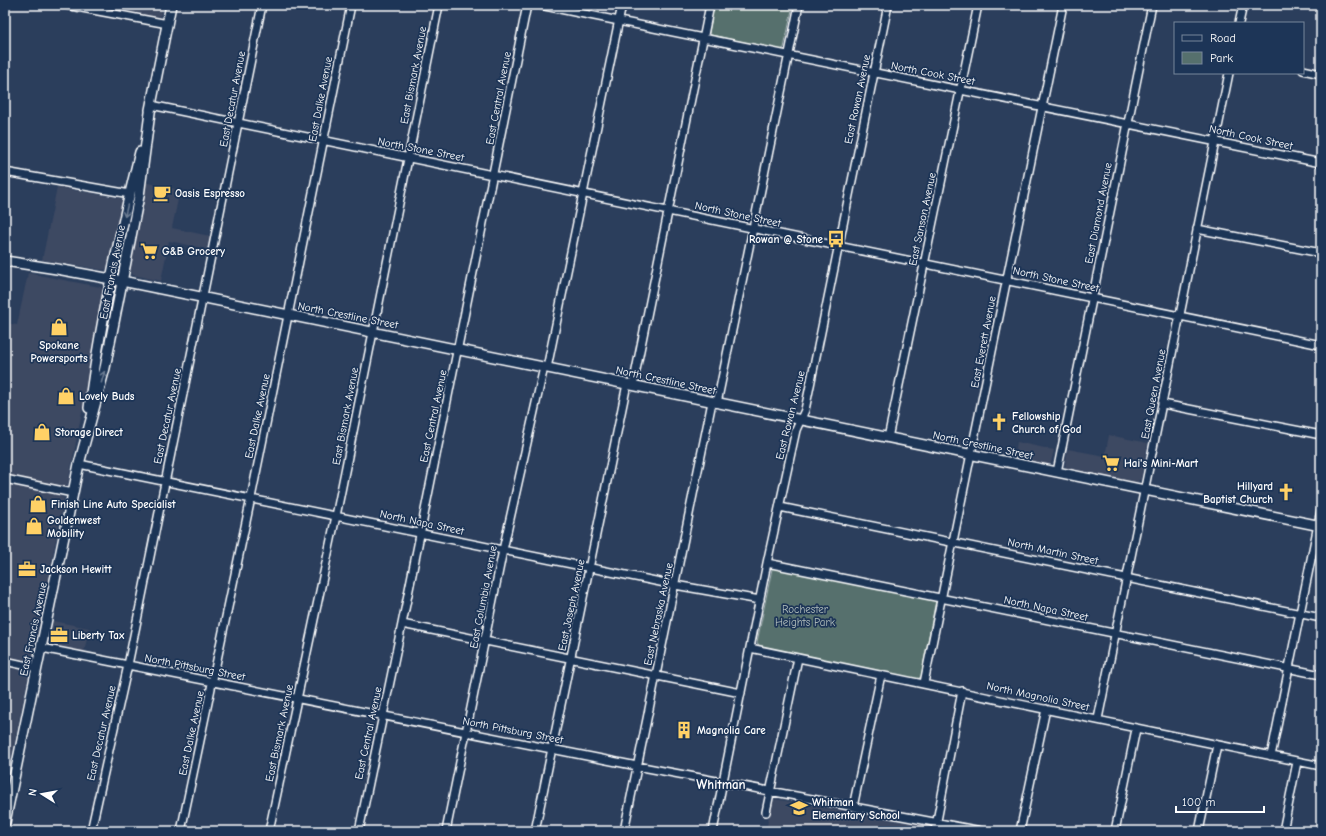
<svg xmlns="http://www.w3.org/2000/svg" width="1326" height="836" font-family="'Comic Neue',sans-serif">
	<rect width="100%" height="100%" fill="#2b3e5c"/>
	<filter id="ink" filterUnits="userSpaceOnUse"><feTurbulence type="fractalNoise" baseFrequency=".025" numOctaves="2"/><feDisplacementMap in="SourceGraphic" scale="8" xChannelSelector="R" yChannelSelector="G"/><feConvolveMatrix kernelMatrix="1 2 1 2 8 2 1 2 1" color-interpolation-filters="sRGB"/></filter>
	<g filter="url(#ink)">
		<path fill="#3c4862" d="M94,5H163L161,15L158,17Z
			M144,182L180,190L172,228L210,236L207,249L169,241L161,281L133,275L129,270Z
			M57,187L119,198L122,200L123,204L109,268L108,269L103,270L42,260Z
			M28,273L100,287L105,292L68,484L66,486L63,487L5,475V323L17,325Z
			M1109,435L1148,443L1141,479L1136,483L1069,470L1066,468L1065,464L1068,449L1105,456Z
			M1017,442L1054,450L1051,463L1047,465L1014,458Z
			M5,484L58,495L64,498L33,658L30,661L5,656Z
			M53,621L89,628L84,653L52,646L50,644L49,642Z
			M5,667L25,671L27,672L28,678L5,790Z
			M775,799L926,826L929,827L930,829L929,831H766L772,801Z"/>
		<path fill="#56706d" stroke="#aab8b6" d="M714,5H793L784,48L781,50L711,35L709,32Z
			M775,567L915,597H927L936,600L921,677L917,679L759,646L757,642L772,569Z"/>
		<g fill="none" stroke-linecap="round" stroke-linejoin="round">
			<g stroke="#fff" stroke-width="10">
				<path id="minor" d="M66,5L168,24
					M540,5L1321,163
					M1239,23L1243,5
					M1303,70L1321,74
					M151,105L1321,345
					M5,172L130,194
					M1197,229L1321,253
					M547,368L622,5
					M633,385L710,5
					M717,403L799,5
					M1163,404L1321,435
					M888,438L978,5
					M79,464L675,585L760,600
					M1057,472L1152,5
					M5,479L73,493
					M780,507L1321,618
					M767,563L1321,675
					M402,624L741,693
					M42,648L637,766L981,831
					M750,648C940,687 1131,728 1321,766
					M5,661L37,668
					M924,683L1063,5
					M1098,719L1229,73
					M1271,756L1321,510
					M853,807L881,675
					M766,812L798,658
					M91,831L128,665L262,5
					M181,831L251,498L351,5
					M269,831L336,516L439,5
					M359,831L402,624L527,5
					M446,831L503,550L544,367
					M535,831L627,384
					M624,831L712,402
					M713,831L767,563L796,430L805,410L888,5
					M935,831L962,691
					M1020,831L1046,709
					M1115,831L1136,729
					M1199,831L1217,745
					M1283,831L1297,762"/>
			</g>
			<g stroke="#fff" stroke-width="12">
				<path id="major" d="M150,110L171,5
					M5,261L57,269L122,281L1321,526
					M89,408C100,322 119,236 140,152
					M5,822L79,464L105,368L139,196L151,105"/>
			</g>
			<use href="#minor" stroke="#1d3557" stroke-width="7"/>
			<use href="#major" stroke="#1d3557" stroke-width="9"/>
		</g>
		<defs><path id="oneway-shaft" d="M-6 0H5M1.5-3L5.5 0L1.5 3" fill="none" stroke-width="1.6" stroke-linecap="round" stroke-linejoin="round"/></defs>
		<g stroke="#6c7c92">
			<use href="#oneway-shaft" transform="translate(126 211) rotate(103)"/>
			<use href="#oneway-shaft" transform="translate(103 377) rotate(-74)"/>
		</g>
	</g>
	<defs>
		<g id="cafe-bare" transform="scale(1.38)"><path d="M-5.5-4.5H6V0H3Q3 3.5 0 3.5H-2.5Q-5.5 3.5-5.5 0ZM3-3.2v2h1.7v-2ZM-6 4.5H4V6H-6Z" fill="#ffd166" stroke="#1d3557" stroke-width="2.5" paint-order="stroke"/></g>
		<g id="bus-bare" transform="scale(1.38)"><path d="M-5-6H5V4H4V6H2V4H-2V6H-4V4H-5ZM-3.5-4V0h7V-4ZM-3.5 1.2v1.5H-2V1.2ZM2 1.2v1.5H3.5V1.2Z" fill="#ffd166" stroke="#1d3557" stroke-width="2.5" paint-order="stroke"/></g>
		<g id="supermarket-bare" transform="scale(1.38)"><path d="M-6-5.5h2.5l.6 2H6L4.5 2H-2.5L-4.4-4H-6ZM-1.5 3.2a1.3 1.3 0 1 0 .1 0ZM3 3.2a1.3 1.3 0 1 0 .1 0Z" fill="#ffd166" stroke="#1d3557" stroke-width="2.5" paint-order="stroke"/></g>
		<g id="shop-bare" transform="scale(1.38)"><path d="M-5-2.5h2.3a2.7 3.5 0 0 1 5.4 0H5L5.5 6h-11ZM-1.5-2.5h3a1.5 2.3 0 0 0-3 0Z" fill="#ffd166" stroke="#1d3557" stroke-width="2.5" paint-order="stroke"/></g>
		<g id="church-bare" transform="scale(1.38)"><path d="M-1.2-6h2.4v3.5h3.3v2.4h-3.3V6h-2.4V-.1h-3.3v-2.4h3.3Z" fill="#ffd166" stroke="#1d3557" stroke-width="2.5" paint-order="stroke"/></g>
		<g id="office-bare" transform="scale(1.38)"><path d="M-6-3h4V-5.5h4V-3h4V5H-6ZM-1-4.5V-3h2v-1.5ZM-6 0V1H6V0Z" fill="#ffd166" stroke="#1d3557" stroke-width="2.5" paint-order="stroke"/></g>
		<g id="building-bare" transform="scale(1.38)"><path d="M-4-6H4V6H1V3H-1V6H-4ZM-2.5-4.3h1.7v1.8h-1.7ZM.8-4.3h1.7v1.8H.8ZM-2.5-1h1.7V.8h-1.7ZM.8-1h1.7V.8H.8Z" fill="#ffd166" stroke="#1d3557" stroke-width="2.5" paint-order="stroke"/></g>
		<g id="school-bare" transform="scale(1.38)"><path d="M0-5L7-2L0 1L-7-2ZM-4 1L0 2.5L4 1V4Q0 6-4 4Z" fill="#ffd166" stroke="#1d3557" stroke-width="2.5" paint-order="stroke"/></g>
	</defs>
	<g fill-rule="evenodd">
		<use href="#cafe-bare" x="162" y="193"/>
		<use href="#bus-bare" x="836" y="239"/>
		<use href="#supermarket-bare" x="149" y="251"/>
		<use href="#shop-bare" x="59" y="327"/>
		<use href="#shop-bare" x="66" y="396"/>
		<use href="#church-bare" x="999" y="422"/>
		<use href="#shop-bare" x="42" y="432"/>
		<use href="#supermarket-bare" x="1111" y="463"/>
		<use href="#church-bare" x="1286" y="492"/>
		<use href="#shop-bare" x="38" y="504"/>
		<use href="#shop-bare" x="34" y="526"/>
		<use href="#office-bare" x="27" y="569"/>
		<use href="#office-bare" x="59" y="635"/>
		<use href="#building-bare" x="684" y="730"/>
		<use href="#school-bare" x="799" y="808"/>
	</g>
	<g text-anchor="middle" stroke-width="3.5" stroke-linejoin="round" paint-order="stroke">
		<g font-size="11" fill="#fff" stroke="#1d3557">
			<text transform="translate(933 73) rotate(11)" y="4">North Cook Street</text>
			<text transform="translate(413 75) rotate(-79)" y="4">East Bismark Avenue</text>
			<text transform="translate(498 98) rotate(-79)" y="4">East Central Avenue</text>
			<text transform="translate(232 99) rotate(-79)" y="4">East Decatur Avenue</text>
			<text transform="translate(320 99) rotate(-79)" y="4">East Dalke Avenue</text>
			<text transform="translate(857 99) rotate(-78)" y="4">East Rowan Avenue</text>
			<text transform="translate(1251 137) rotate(12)" y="4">North Cook Street</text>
			<text transform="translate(421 149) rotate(11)" y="4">North Stone Street</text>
			<text transform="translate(1098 213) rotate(-79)" y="4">East Diamond Avenue</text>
			<text transform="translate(738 214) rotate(12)" y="4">North Stone Street</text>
			<text transform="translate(922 219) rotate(-78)" y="4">East Sanson Avenue</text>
			<text transform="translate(112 272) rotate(-79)" y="4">East Francis Avenue</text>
			<text transform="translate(1056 279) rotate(12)" y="4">North Stone Street</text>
			<text transform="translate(348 315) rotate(11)" y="4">North Crestline Street</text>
			<text transform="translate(983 342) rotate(-79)" y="4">East Everett Avenue</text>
			<text transform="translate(666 380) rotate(12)" y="4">North Crestline Street</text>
			<text transform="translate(1153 394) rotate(-79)" y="4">East Queen Avenue</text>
			<text transform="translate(790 415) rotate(-76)" y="4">East Rowan Avenue</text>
			<text transform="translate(167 416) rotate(-78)" y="4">East Decatur Avenue</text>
			<text transform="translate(257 416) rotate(-78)" y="4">East Dalke Avenue</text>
			<text transform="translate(345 416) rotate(-79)" y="4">East Bismark Avenue</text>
			<text transform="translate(433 416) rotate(-78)" y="4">East Central Avenue</text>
			<text transform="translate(983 445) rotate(12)" y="4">North Crestline Street</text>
			<text transform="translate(422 522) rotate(12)" y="4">North Napa Street</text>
			<text transform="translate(1053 551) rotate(12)" y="4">North Martin Street</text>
			<text transform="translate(483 597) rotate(-79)" y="4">East Columbia Avenue</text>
			<text transform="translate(571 605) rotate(-78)" y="4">East Joseph Avenue</text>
			<text transform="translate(1046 608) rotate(12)" y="4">North Napa Street</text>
			<text transform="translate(658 614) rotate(-78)" y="4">East Nebraska Avenue</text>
			<text transform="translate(33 629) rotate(-78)" y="4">East Francis Avenue</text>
			<text transform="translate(195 667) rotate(11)" y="4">North Pittsburg Street</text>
			<text transform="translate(1038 696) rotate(12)" y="4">North Magnolia Street</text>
			<text transform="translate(513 730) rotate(11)" y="4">North Pittsburg Street</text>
			<text transform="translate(101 733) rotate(-77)" y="4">East Decatur Avenue</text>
			<text transform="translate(191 733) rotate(-78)" y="4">East Dalke Avenue</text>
			<text transform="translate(279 733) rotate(-78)" y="4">East Bismark Avenue</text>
			<text transform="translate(368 733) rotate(-78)" y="4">East Central Avenue</text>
		</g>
		<g font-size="11" font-weight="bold" fill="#fff" stroke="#1d3557" text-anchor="start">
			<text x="175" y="197">Oasis Espresso</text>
			<text x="823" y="243" text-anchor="end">Rowan @ Stone</text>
			<text x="162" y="255">G&amp;B Grocery</text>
			<text x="59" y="349" text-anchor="middle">Spokane<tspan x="59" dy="13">Powersports</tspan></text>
			<text x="79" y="400">Lovely Buds</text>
			<text x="1012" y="420">Fellowship<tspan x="1012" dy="13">Church of God</tspan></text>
			<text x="55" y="436">Storage Direct</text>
			<text x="1124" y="467">Hai's Mini-Mart</text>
			<text x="1273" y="490" text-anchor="end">Hillyard<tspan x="1273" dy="13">Baptist Church</tspan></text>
			<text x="51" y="508">Finish Line Auto Specialist</text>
			<text x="47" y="524">Goldenwest<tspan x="47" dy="13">Mobility</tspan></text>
			<text x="40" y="573">Jackson Hewitt</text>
			<text x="72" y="639">Liberty Tax</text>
			<text x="697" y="734">Magnolia Care</text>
			<text x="812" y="806">Whitman<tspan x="812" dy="13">Elementary School</tspan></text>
		</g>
		<g font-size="11" fill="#b3bfbd" stroke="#1d3557">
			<text x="805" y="613">Rochester<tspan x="805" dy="13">Heights Park</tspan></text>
		</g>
		<g font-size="13" font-weight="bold" fill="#fff" stroke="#1d3557">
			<text x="721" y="789">Whitman</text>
		</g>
	</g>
	<rect width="1326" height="836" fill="none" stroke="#1d3557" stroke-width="20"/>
	<rect x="10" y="10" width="1306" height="816" fill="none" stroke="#fff" stroke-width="1.5" filter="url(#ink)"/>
	<rect x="1174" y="22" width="130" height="52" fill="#1d3557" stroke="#77869a"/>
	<rect x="1182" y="35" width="20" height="6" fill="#1d3557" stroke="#77869a"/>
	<text x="1210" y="42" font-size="12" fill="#ffffff">Road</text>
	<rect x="1182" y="52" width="20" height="12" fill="#56706d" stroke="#77869a"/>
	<text x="1210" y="62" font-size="12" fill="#ffffff">Park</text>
	<g transform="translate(42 794) rotate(281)" stroke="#1d3557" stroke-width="3" paint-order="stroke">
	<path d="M0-3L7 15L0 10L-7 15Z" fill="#ffffff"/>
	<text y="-6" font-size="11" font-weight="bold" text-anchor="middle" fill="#ffffff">N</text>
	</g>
	<path d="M1176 806v6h88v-6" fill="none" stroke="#ffffff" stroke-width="2"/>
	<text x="1182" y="806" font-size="12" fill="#ffffff" stroke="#1d3557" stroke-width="3" paint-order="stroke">100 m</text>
</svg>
